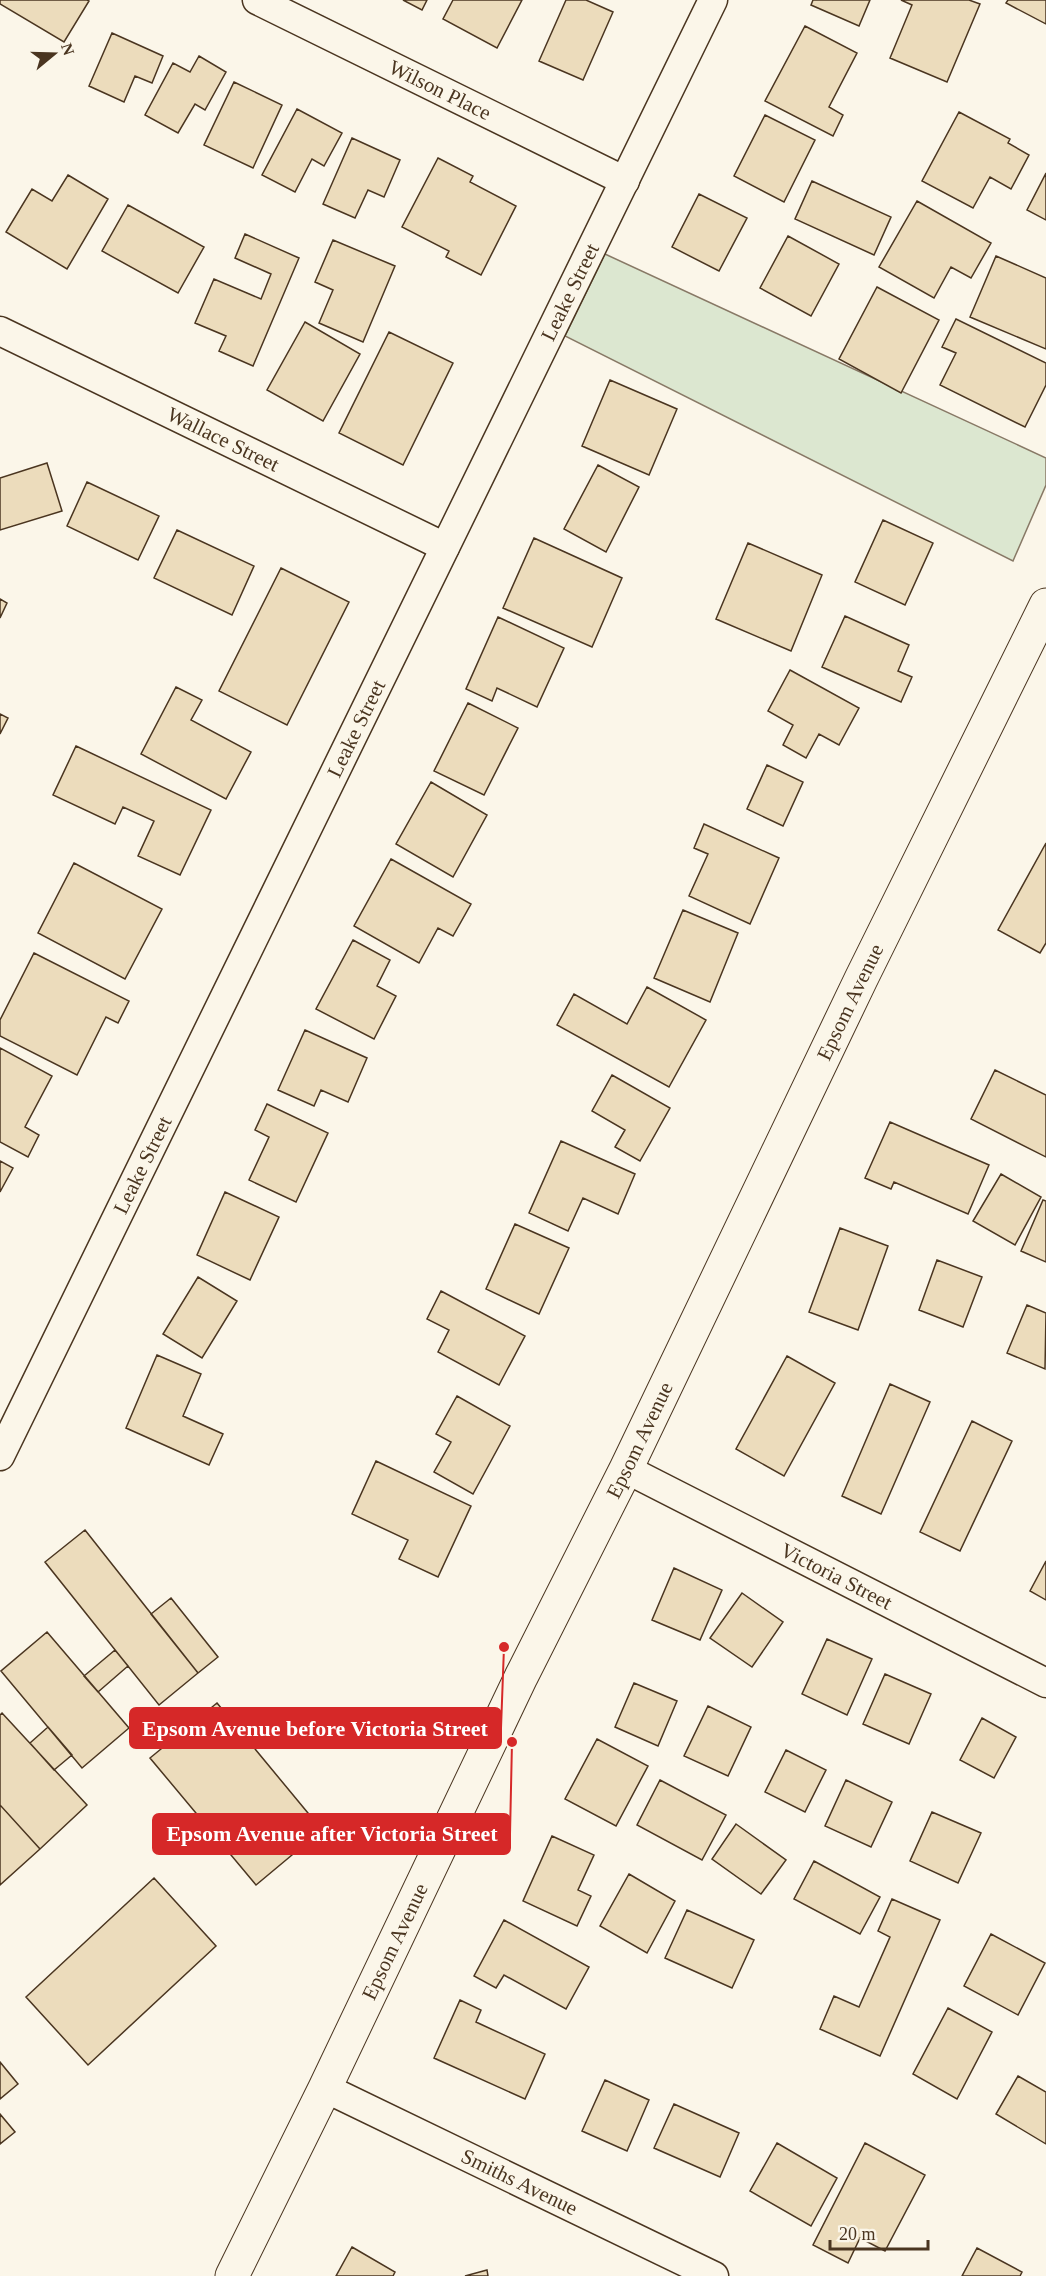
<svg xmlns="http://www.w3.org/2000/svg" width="1046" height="2276" font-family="Georgia,serif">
	<rect width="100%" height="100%" fill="#fbf6e9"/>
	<path fill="#dce7d0" stroke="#887966" stroke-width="1.5" d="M605,254L1046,458V485L1013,561L565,336Z"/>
	<path fill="#ecdcbc" stroke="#4a3520" stroke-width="1.5" d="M0,0H87L89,1L64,42L0,4Z
		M403,0H427L422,10Z
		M453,0H522L497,48L443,19Z
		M566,0H586L613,12L583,80L539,61Z
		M813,0H870L859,26L811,5Z
		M901,0H969L980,4L947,82L890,58L912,5Z
		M1008,0H1046V24L1006,3Z
		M805,26L857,53L829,107L843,115L833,136L765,101Z
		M112,33L163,56L152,83L135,76L124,102L89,86Z
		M199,56L226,72L205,110L195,104L178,133L145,115L173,63L190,72Z
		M234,82L282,105L253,168L204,145Z
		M297,109L342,133L324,166L312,159L295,192L262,175Z
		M959,112L1010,139L1008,143L1029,155L1011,189L990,177L973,208L922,181Z
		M765,115L815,140L784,202L734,176Z
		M352,138L400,160L384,197L368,190L355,218L323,204Z
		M438,158L473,176L470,182L516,206L481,275L446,257L449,251L402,227Z
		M1046,173V220L1027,210Z
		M68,175L108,199L67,269L6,232L32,189L52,201Z
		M812,181L891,217L874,255L795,219Z
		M699,194L747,218L719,271L672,247Z
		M917,201L991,243L971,278L951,267L934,298L879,267Z
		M128,205L204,247L178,293L102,251Z
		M245,234L299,258L253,366L219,351L226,336L195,323L214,279L261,299L271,274L235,258Z
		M788,236L839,264L811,316L760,288Z
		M333,240L395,266L363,342L319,323L333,290L315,282Z
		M996,256L1046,278V349L970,317Z
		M877,287L939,320L901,393L839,359Z
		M956,319L1046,363V385L1025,427L940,385L956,353L942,347Z
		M305,322L360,354L323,421L267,390Z
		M389,332L453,363L403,465L339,433Z
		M610,380L677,409L649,475L582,446Z
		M47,463L62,511L0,530V478Z
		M598,465L639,487L606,552L564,529Z
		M87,482L159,516L138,560L67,526Z
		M883,520L933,543L905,605L855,582Z
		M177,530L254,566L232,615L154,578Z
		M534,538L622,578L592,647L503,608Z
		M748,543L822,575L791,651L716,619Z
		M281,568L349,602L287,725L219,691Z
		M0,599L7,603L0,618Z
		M845,616L909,645L898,671L912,677L901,702L822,667Z
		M498,617L564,648L537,707L497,688L492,701L466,689Z
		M790,670L859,708L839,745L819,734L806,758L783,745L793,725L768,711Z
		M176,687L202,700L191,720L251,752L226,799L141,754Z
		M468,703L518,728L484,795L434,771Z
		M0,714L8,718L0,734Z
		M76,746L211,810L180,875L138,856L154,821L123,807L115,824L53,795Z
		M767,765L803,782L783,826L747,809Z
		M431,782L487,815L453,877L396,844Z
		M704,824L779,858L750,924L689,896L708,854L694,848Z
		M1046,843V943L1040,953L998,930Z
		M391,859L471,904L453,936L438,928L419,963L354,926Z
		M74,863L162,909L125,979L38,933Z
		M683,910L738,933L710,1002L654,978Z
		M353,940L390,960L377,986L396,996L374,1039L316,1009Z
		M34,953L129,1001L118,1023L106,1017L77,1075L0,1036V1020Z
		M647,987L706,1020L669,1087L557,1025L574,994L627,1024Z
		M305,1030L367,1058L348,1102L321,1090L314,1106L278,1090Z
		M0,1048L52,1076L25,1127L39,1135L28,1157L0,1142Z
		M995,1070L1046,1095V1157L971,1119Z
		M612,1075L670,1108L640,1161L615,1147L625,1130L592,1111Z
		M267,1104L328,1133L296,1202L249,1180L269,1137L255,1130Z
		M890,1122L989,1165L968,1214L894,1182L891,1189L865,1178Z
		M561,1141L635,1174L618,1214L583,1198L568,1231L529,1213Z
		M0,1161L13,1168L0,1192Z
		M1001,1174L1041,1197L1015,1245L973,1221Z
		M225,1192L279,1217L250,1280L197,1255Z
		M1043,1200L1046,1201V1262L1021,1251Z
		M515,1224L569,1248L539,1314L486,1289Z
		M840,1228L888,1246L858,1330L809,1312Z
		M937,1260L982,1277L963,1327L919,1310Z
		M198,1277L237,1301L202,1358L163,1334Z
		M441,1291L525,1336L499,1385L438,1352L449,1330L427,1319Z
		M1027,1305L1046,1313L1045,1369L1007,1353Z
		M157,1355L201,1374L183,1416L223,1434L209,1465L126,1428Z
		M787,1356L835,1383L784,1476L736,1449Z
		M890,1384L930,1402L881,1514L842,1496Z
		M457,1396L510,1426L473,1494L434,1472L451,1442L436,1434Z
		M972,1421L1012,1441L960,1551L920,1532Z
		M376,1461L471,1506L438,1577L399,1559L408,1540L352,1514Z
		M85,1530L198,1673L159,1705L45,1562Z
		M1046,1561V1600L1030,1591Z
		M674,1568L722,1590L700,1640L652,1620Z
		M742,1593L783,1622L752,1667L710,1638Z
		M171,1598L218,1657L198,1673L151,1614Z
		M47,1632L129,1728L82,1768L1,1671Z
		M827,1639L872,1659L847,1715L802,1694Z
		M115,1650L128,1666L98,1692L84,1676Z
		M885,1674L931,1694L909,1744L863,1724Z
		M634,1683L677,1701L658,1746L615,1727Z
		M217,1703L322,1830L256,1885L150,1758Z
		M708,1706L751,1727L728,1776L684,1756Z
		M2,1713L87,1805L40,1849L0,1805V1715Z
		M982,1718L1016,1737L994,1778L960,1760Z
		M48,1727L72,1755L54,1770L30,1743Z
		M597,1739L648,1766L616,1826L565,1799Z
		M786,1750L826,1770L805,1812L765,1792Z
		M660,1780L726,1815L702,1860L637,1825Z
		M846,1780L892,1802L871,1847L825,1826Z
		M0,1805L40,1849L0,1885Z
		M932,1812L981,1833L958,1883L910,1861Z
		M736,1824L786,1860L761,1894L712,1859Z
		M552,1836L594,1855L578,1890L591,1896L577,1926L523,1901Z
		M814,1861L880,1897L860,1934L794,1899Z
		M629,1874L675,1901L647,1953L600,1926Z
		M154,1878L216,1946L88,2065L26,1997Z
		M892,1899L940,1920L880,2056L820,2029L834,1996L859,2007L890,1937L878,1931Z
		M687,1910L754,1940L732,1988L665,1958Z
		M504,1920L589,1967L566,2009L504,1975L496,1988L474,1976Z
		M991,1934L1045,1963L1018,2015L964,1986Z
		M460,2000L481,2010L476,2022L545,2054L525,2099L434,2058Z
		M948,2008L992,2032L957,2099L913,2074Z
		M0,2062L18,2084L0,2099Z
		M1018,2076L1046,2092V2144L996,2114Z
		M605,2080L649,2100L627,2151L582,2131Z
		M674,2104L739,2133L720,2177L654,2148Z
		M0,2114L15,2132L0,2144Z
		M777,2143L837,2178L811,2226L750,2191Z
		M865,2143L925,2175L885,2251L860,2238L848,2263L813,2245Z
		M352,2247L395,2272L393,2276H336Z
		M977,2248L1022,2272L1020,2276H962Z
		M487,2270L488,2276H465Z"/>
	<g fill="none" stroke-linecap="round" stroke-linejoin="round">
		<g stroke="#4a3520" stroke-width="31">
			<g id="minor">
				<path id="s1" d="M257,0L625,181"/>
				<path id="s2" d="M0,331L445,547"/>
				<path id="s3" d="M0,1456L713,0"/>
				<path id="s4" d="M626,1469L1046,1683"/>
				<path id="s5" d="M325,2088L714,2276"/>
			</g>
		</g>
		<g stroke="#4a3520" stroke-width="35">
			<g id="tertiary">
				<path id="s6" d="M232,2276L325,2088L521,1677L626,1469L861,979L1046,605"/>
			</g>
		</g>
		<use href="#minor" stroke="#fbf6e9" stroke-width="28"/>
		<use href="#tertiary" stroke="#fbf6e9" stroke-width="33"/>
	</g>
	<g text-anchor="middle" stroke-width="4.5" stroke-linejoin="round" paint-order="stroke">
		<g font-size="21" fill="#4a3520" stroke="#fbf6e9">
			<text dy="7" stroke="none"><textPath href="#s1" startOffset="204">Wilson Place</textPath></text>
			<text dy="7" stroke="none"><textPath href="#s3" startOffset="1296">Leake Street</textPath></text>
			<text dy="7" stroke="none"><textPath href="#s2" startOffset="248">Wallace Street</textPath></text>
			<text dy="7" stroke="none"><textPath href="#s3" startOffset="810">Leake Street</textPath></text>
			<text dy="7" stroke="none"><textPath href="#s6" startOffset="1416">Epsom Avenue</textPath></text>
			<text dy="7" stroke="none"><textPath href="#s3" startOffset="324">Leake Street</textPath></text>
			<text dy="7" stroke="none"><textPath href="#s6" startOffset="930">Epsom Avenue</textPath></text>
			<text dy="7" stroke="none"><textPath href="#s4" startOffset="236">Victoria Street</textPath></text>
			<text dy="7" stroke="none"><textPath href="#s6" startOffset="372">Epsom Avenue</textPath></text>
			<text dy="7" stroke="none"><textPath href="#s5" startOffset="216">Smiths Avenue</textPath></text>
		</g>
	</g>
	<path fill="none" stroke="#d62828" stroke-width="2" d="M504 1647L501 1728M512 1742L510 1834"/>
	<g fill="#d62828" stroke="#fbf6e9" stroke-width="2">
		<circle cx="504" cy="1647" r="6"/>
		<circle cx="512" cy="1742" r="6"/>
	</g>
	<g fill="#d62828" stroke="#d62828" stroke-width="2">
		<rect x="130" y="1708" width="371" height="40" rx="6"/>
		<rect x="153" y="1814" width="357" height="40" rx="6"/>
	</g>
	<g font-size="22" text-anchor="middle" font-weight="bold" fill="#fff">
		<text x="315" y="1736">Epsom Avenue before Victoria Street</text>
		<text x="332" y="1841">Epsom Avenue after Victoria Street</text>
	</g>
	<g transform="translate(54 54) rotate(71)" stroke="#fbf6e9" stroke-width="4.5" paint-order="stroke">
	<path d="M0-4.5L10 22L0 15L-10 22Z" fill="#4a3520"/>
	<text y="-9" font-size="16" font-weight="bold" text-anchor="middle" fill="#4a3520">N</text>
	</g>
	<path d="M830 2240v9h98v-9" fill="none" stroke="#4a3520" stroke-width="3"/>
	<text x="839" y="2240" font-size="18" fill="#4a3520" stroke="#fbf6e9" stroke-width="4.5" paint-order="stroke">20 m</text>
</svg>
